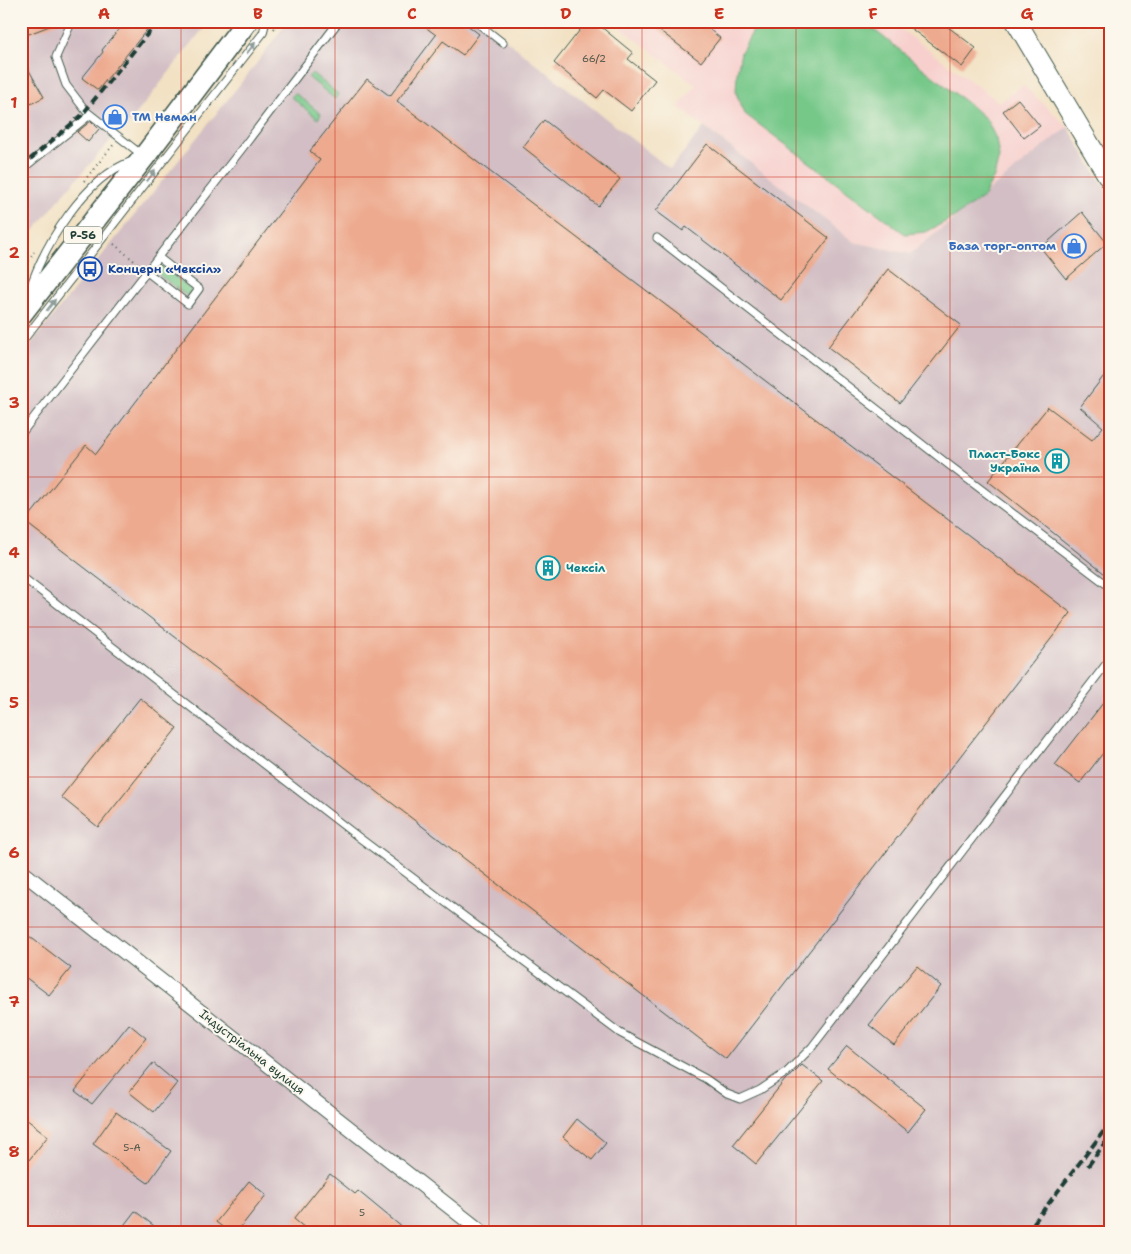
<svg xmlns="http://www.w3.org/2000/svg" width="1131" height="1254" font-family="'Shantell Sans',sans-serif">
	<rect width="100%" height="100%" fill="#fbf7ec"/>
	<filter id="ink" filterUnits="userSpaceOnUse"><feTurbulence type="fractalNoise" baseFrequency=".02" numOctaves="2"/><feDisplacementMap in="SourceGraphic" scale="10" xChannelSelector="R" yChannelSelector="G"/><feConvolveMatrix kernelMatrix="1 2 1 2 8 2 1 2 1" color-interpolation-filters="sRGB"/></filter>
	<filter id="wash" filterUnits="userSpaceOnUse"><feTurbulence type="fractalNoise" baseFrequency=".0096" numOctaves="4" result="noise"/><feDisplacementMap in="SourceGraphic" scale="20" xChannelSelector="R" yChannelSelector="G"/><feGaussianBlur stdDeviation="1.12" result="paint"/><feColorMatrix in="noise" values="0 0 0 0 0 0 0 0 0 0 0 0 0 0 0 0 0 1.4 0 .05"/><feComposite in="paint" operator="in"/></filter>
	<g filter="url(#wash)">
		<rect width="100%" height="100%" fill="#f2e1c3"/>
		<path fill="#f7d0ce" d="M612,21H890L999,102L1023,85L1068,127L910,254L854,242L678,107L696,85Z"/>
		<path fill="#d2bec4" d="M21,21H209L134,117L110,141L62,196L21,247Z
			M288,21H482L670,169L704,127L854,242L910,254L1068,127L1110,197V1233H21V1086L32,1072L21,1063V356L253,68Z"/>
		<path fill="#76c889" stroke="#4a825e" d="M764,21H863L976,110L987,120L996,139L999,157L994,177L983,197L956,216L926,232L905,234L745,114L736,93L737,73L741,52L753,31Z
			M312,73L338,94L335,99L308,77Z
			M295,93L321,114L318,119L291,97Z
			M159,264L192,290L187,296L154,271Z"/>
		<g id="blocks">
			<path fill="#edaa8f" d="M21,21H60V22L21,37Z
				M126,21H154L98,90L82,78L103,52L102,50Z
				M417,21H462L479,34L463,55L443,41L397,101L1071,613L726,1059L25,522L86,445L96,454L320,160L310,151L367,79L390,96L436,35Z
				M587,21H594L633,53L628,59L655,80L631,111L604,90L597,98L554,63Z
				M647,21H699L720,38L701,62Z
				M901,21H940L976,48L962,67Z
				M21,56L44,97L21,109Z
				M1018,99L1040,126L1024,138L1003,111Z
				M544,120L620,179L598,206L523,147Z
				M91,121L99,129L88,142L77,132Z
				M707,144L829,238L781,300L686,227L683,231L656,211Z
				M1082,212L1107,243L1066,279L1041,248Z
				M888,269L961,325L900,403L828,347Z
				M1110,368V578L988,481L1048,407L1092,440L1103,427L1080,407Z
				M1110,694V744L1080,783L1055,765Z
				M140,698L177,728L98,827L61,797Z
				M21,930L71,968L49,995L21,974Z
				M917,966L941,986L894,1045L869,1025Z
				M129,1024L146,1038L92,1104L75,1091Z
				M847,1046L926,1109L908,1132L828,1069Z
				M153,1063L177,1083L154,1112L129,1092Z
				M802,1065L823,1081L756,1164L733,1145L785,1080L791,1076Z
				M116,1112L171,1151L148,1183L93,1144Z
				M26,1119L48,1136L21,1170V1126Z
				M577,1119L606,1143L592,1160L563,1137Z
				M330,1174L355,1194L358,1191L409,1233H311L294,1219Z
				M249,1181L266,1195L236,1233H230L216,1222Z
				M135,1211L163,1233H118Z"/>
		</g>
	</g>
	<g filter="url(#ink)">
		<use href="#blocks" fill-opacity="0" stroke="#3f5649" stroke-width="1"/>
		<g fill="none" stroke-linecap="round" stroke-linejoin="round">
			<g stroke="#3f5649" stroke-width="9">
				<path id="lane" d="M72,21L56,57L66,85L86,111L142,155
					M475,21L503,43
					M21,170L90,115
					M657,238L949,465L1110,587
					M147,272L188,304L199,289L158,257
					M29,291C44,245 84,178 132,161
					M21,343L263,33L266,21
					M21,434L244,146L339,21
					M21,576L361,839L620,1033L706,1079L727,1094L740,1099L760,1090L787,1072L812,1047L1110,659"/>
			</g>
			<g stroke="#3f5649" stroke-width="16">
				<path id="street" d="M21,871L483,1233"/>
			</g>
			<g stroke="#3f5649" stroke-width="22">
				<path id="secondary" d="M1016,21L1110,179"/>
			</g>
			<g stroke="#3f5649" stroke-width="24">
				<path id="primary" d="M21,314L144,157L247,21"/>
			</g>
			<path stroke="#3f5649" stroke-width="2" stroke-dasharray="1 4" stroke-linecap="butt" d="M274,29L280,21
				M84,181L114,144
				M114,244L139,265
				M21,274L34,252"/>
			<use href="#lane" stroke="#fff" stroke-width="7"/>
			<use href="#street" stroke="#fff" stroke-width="14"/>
			<use href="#secondary" stroke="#fff" stroke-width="20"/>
			<use href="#primary" stroke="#fff" stroke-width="21"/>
			<path stroke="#1f3d34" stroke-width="4" stroke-dasharray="8 4" stroke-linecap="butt" d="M21,167L81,116L158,21
				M1088,1166L1110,1136
				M1026,1233L1110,1123"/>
		</g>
		<defs><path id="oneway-solid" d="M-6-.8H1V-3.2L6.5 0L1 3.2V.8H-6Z" transform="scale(1.25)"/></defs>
		<g fill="#8f9e9a">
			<use href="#oneway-solid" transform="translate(251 48) rotate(-52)"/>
			<use href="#oneway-solid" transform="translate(151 176) rotate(-52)"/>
			<use href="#oneway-solid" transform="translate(51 305) rotate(-52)"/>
		</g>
	</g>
	<path fill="none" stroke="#c8321e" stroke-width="1" stroke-opacity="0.55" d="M181,21V1233M335,21V1233M489,21V1233M642,21V1233M796,21V1233M950,21V1233M21,177H1110M21,327H1110M21,477H1110M21,627H1110M21,777H1110M21,927H1110M21,1077H1110"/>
	<defs>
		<g id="shop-ring" transform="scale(1.25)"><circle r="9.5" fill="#fbf7ec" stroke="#3f7fe0" stroke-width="1.5"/><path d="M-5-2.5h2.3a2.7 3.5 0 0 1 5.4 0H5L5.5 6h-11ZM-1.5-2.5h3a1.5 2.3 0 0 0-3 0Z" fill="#3f7fe0"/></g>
		<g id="bus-ring" transform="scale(1.25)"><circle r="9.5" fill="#fbf7ec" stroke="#1a4fb4" stroke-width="1.5"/><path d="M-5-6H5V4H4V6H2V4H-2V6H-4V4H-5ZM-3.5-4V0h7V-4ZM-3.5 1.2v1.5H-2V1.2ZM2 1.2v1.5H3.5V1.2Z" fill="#1a4fb4"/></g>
		<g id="building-ring" transform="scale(1.25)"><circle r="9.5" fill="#fbf7ec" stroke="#0f9aa8" stroke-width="1.5"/><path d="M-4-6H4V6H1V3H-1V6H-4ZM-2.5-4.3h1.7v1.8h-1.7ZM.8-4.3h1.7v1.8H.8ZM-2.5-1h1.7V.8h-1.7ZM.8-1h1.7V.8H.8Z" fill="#0f9aa8"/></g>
	</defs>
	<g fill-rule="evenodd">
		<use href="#shop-ring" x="115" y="117"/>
		<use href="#shop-ring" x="1074" y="246"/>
		<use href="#bus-ring" x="90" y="269"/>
		<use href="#building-ring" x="1057" y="461"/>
		<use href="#building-ring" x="548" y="568"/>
	</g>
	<g text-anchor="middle" stroke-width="4" stroke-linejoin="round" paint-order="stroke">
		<g font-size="10" fill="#52584b">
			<text x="594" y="62">66/2</text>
			<text x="132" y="1151">5-А</text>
			<text x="362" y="1216">5</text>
		</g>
		<rect fill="#fbf7ec" stroke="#61756b" stroke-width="1" x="64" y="226.5" width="38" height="17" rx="4"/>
		<g font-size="11" font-weight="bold" fill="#1f3d34">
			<text x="83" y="239">Р-56</text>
		</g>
		<g font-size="12" font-weight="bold" fill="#366cbe" stroke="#fbf7ec" text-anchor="start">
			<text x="132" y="121">ТМ Неман</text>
			<text x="1056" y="250" text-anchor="end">База торг-оптом</text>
		</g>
		<g font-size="12" font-weight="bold" fill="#164399" stroke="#fbf7ec" text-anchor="start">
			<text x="108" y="273">Концерн «Чексіл»</text>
		</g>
		<g font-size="12" font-weight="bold" fill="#0d838f" stroke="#fbf7ec" text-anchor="end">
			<text x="1040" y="458">Пласт-Бокс<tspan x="1040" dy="14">Україна</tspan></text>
			<text x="566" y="572" text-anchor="start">Чексіл</text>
		</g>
		<g font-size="12" fill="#1f3d34" stroke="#fbf7ec">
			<text transform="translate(252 1052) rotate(38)" y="4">Індустріальна вулиця</text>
		</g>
	</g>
	<rect width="1131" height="1254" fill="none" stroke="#fbf7ec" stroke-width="55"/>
	<rect x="28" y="28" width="1076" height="1198" fill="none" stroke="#c8321e" stroke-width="2"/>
	<g font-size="16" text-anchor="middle" font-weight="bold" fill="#c8321e">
		<text x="104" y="19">A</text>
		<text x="258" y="19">B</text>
		<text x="412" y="19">C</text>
		<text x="566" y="19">D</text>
		<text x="719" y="19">E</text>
		<text x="873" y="19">F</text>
		<text x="1027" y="19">G</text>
		<text x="14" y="108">1</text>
		<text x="14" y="258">2</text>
		<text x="14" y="408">3</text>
		<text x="14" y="558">4</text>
		<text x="14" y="708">5</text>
		<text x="14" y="858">6</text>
		<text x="14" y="1007">7</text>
		<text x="14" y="1157">8</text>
	</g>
</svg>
